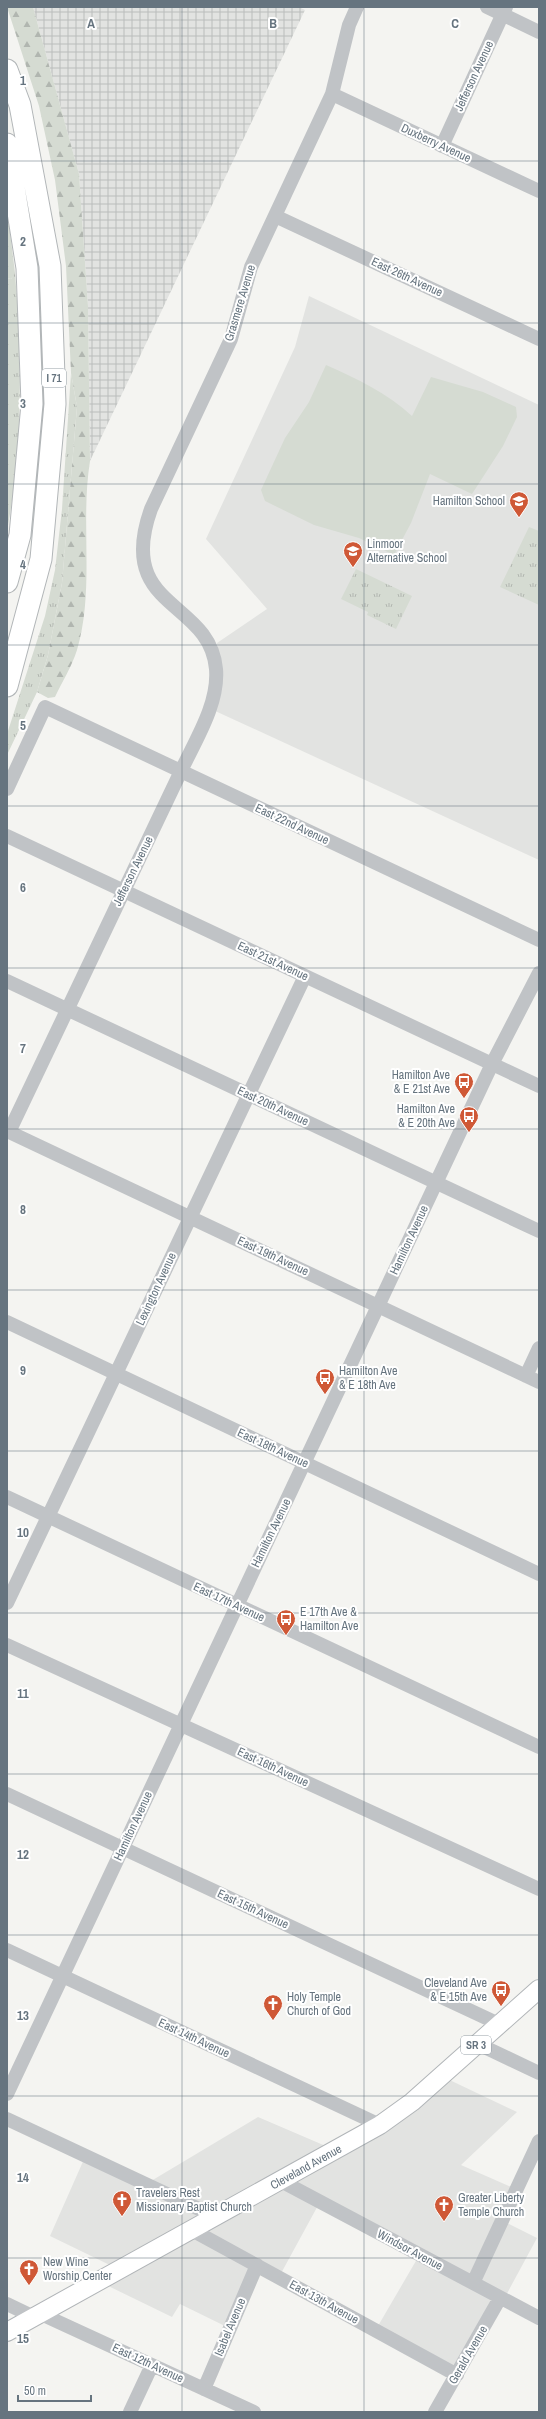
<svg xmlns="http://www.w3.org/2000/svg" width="546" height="2419" font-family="'Archivo Narrow',sans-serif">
	<defs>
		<pattern id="industrial-grid" width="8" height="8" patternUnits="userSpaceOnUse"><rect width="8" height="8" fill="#e2e3e1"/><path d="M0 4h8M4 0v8" fill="none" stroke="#bbbdbc"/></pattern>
		<pattern id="grass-tufts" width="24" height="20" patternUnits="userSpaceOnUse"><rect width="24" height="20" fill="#d5dbd2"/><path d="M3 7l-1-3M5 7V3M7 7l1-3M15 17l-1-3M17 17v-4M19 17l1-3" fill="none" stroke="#b1b6b0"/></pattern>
		<pattern id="forest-firs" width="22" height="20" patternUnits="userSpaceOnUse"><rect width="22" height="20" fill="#d5dbd2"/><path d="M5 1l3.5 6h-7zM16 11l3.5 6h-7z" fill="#b1b6b0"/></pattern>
	</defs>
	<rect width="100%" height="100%" fill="#f4f4f1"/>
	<path fill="#e2e3e1" d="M309,296L539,405V860L213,710L220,671L217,643L267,609L206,539L295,347Z
		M437,2074L517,2112L461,2165L516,2189L503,2221L537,2238L504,2299L454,2366L378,2326L420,2254L321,2200L279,2277L257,2266L227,2327L180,2304L172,2317L98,2281L118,2269L50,2236L85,2157L146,2184L258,2117L328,2147L388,2113Z"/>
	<path fill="url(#industrial-grid)" d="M33,7H299L305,10L90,461L88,306L79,174Z"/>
	<path fill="url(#grass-tufts)" d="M15,273C22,359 23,446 7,531V278L11,279Z
		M71,373L77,407L62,583L48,655L37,692L7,755V734L45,616L55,570L62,509Z
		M529,527L539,531V605L500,587Z
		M356,569L412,596L396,629L367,615L368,612L341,599Z"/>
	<path fill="url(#forest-firs)" d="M7,7H33L79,174L88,306L90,461C80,523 95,589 77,650C72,666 62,682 55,697L48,698L37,692L48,655L62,583L77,407L71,373L66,266L55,180L39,106Z
		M7,208L15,273L11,279L7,278Z"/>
	<path fill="#d5dbd2" d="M326,365C358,379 387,393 412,416L431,377L483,392L516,407L517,417L503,446L472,494L430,474L411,523L394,555L359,538L314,525L265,501L261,490L285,438L309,402Z"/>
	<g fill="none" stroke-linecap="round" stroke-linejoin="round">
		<g stroke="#b1b5b8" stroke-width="20">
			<path id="major" d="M7,2332L380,2125L412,2102L539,1989"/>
		</g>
		<g stroke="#b2b6b8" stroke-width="23">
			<path id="highway" d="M7,70L20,105L50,266L55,404L41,559L7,686
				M7,144L27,268L32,404L20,535L7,582"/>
		</g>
		<path stroke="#c0c3c6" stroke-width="14" d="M487,7L539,32
			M332,94L539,191
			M442,146L506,7
			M275,216L539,339
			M7,789L45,707L539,940
			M7,836L539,1086
			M7,981L539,1231
			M7,1131L539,1382
			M9,1132L181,771C195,741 219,704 216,669C210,599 115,610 151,509L231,339L251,267L332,94L349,25L357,7
			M7,1322L539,1574
			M526,1376L539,1348
			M7,1497L539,1747
			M7,1603L305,976
			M7,1645L539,1889
			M7,1794L499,2024
			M7,1950L380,2125
			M478,2044L539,2073
			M7,2094L492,1064L539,973
			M7,2119L216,2217
			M281,2181L539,2318
			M192,2230L457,2375
			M473,2283L539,2141
			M7,2304L34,2317
			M41,2314L254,2412
			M204,2389L257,2265
			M130,2412L152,2365
			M435,2412L500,2298"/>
		<use href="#major" stroke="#fff" stroke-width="18"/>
		<use href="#highway" stroke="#fff" stroke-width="21"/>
	</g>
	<path fill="none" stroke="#66747f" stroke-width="1" stroke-opacity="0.55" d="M182,7V2412M364,7V2412M7,161H539M7,323H539M7,484H539M7,645H539M7,806H539M7,968H539M7,1129H539M7,1290H539M7,1451H539M7,1613H539M7,1774H539M7,1935H539M7,2096H539M7,2258H539"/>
	<defs>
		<g id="school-pin" transform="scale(1)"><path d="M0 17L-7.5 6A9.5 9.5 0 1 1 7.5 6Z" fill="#cf5836" stroke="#fff"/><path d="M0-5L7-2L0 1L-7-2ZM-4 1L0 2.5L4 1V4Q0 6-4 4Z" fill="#fff"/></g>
		<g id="bus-pin" transform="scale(1)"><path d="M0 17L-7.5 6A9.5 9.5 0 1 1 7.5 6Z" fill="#cf5836" stroke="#fff"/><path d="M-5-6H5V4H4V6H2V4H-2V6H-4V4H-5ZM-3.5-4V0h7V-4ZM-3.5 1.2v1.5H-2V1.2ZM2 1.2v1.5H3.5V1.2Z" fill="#fff"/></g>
		<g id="church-pin" transform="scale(1)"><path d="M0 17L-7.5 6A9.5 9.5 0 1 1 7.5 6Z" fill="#cf5836" stroke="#fff"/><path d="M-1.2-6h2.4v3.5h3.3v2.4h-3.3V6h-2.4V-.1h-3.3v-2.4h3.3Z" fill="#fff"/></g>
	</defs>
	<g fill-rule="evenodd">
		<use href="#school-pin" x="519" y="501"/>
		<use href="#school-pin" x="353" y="551"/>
		<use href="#bus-pin" x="464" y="1082"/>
		<use href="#bus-pin" x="469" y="1116"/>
		<use href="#bus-pin" x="325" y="1378"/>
		<use href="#bus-pin" x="286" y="1619"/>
		<use href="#bus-pin" x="501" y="1990"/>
		<use href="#church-pin" x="273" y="2004"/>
		<use href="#church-pin" x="122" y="2200"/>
		<use href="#church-pin" x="444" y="2205"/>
		<use href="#church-pin" x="29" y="2269"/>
	</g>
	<g text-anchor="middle" stroke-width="4" stroke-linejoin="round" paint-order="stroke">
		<g fill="#fff" stroke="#949ea5" stroke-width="1">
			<rect x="42" y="369" width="24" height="18" rx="3"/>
			<rect x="461" y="2036" width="30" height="18" rx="3"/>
		</g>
		<g font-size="11" font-weight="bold" fill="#66747f">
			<text x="54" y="382">I 71</text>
			<text x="476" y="2049">SR 3</text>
		</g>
		<g font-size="12" fill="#66747f" stroke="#fff">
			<text transform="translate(474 76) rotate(-65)" y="4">Jefferson Avenue</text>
			<text transform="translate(436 143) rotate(25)" y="4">Duxberry Avenue</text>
			<text transform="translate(407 277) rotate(25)" y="4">East 26th Avenue</text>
			<text transform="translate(240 303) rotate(-73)" y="4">Grasmere Avenue</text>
			<text transform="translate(292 824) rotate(25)" y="4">East 22nd Avenue</text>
			<text transform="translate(133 871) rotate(-64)" y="4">Jefferson Avenue</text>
			<text transform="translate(273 961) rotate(25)" y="4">East 21st Avenue</text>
			<text transform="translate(273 1106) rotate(25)" y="4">East 20th Avenue</text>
			<text transform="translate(409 1240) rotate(-65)" y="4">Hamilton Avenue</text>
			<text transform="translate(273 1256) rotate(25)" y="4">East 19th Avenue</text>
			<text transform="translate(156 1289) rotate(-65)" y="4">Lexington Avenue</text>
			<text transform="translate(273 1448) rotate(25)" y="4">East 18th Avenue</text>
			<text transform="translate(271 1533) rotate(-64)" y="4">Hamilton Avenue</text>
			<text transform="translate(229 1602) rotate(25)" y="4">East 17th Avenue</text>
			<text transform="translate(273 1767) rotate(25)" y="4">East 16th Avenue</text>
			<text transform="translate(133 1826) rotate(-65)" y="4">Hamilton Avenue</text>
			<text transform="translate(253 1909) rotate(25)" y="4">East 15th Avenue</text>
			<text transform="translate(194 2038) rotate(25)" y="4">East 14th Avenue</text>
			<text transform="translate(306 2167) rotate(-29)" y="4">Cleveland Avenue</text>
			<text transform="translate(410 2250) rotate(28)" y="4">Windsor Avenue</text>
			<text transform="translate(324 2302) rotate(29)" y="4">East 13th Avenue</text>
			<text transform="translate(230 2327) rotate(-67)" y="4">Isabel Avenue</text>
			<text transform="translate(468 2355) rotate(-60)" y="4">Gerald Avenue</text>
			<text transform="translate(148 2363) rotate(25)" y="4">East 12th Avenue</text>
		</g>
		<g font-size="12" fill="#66747f" stroke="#fff" text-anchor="start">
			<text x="505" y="505" text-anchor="end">Hamilton School</text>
			<text x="367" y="548">Linmoor<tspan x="367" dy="14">Alternative School</tspan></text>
			<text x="450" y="1079" text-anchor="end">Hamilton Ave<tspan x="450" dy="14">&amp; E 21st Ave</tspan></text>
			<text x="455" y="1113" text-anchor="end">Hamilton Ave<tspan x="455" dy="14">&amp; E 20th Ave</tspan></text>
			<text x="339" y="1375">Hamilton Ave<tspan x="339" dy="14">&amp; E 18th Ave</tspan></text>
			<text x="300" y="1616">E 17th Ave &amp;<tspan x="300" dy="14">Hamilton Ave</tspan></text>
			<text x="487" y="1987" text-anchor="end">Cleveland Ave<tspan x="487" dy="14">&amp; E 15th Ave</tspan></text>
			<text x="287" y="2001">Holy Temple<tspan x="287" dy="14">Church of God</tspan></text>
			<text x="136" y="2197">Travelers Rest<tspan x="136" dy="14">Missionary Baptist Church</tspan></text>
			<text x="458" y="2202">Greater Liberty<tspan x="458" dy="14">Temple Church</tspan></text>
			<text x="43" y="2266">New Wine<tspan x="43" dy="14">Worship Center</tspan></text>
		</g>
	</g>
	<g font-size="13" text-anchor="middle" font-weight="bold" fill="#66747f" stroke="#fff" stroke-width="4" stroke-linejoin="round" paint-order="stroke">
		<text x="91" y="28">A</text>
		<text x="273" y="28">B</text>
		<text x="455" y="28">C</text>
		<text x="23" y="85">1</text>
		<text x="23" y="246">2</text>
		<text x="23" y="408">3</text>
		<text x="23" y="569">4</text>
		<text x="23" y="730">5</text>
		<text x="23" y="892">6</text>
		<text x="23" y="1053">7</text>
		<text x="23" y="1214">8</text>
		<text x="23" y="1375">9</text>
		<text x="23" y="1537">10</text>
		<text x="23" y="1698">11</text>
		<text x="23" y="1859">12</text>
		<text x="23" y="2020">13</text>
		<text x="23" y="2182">14</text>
		<text x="23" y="2343">15</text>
	</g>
	<rect width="546" height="2419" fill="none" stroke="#66747f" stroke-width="16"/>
	<path d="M18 2395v6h73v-6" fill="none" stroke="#66747f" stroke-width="2"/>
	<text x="24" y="2395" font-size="12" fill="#66747f" stroke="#ffffff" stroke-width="3" paint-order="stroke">50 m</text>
</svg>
